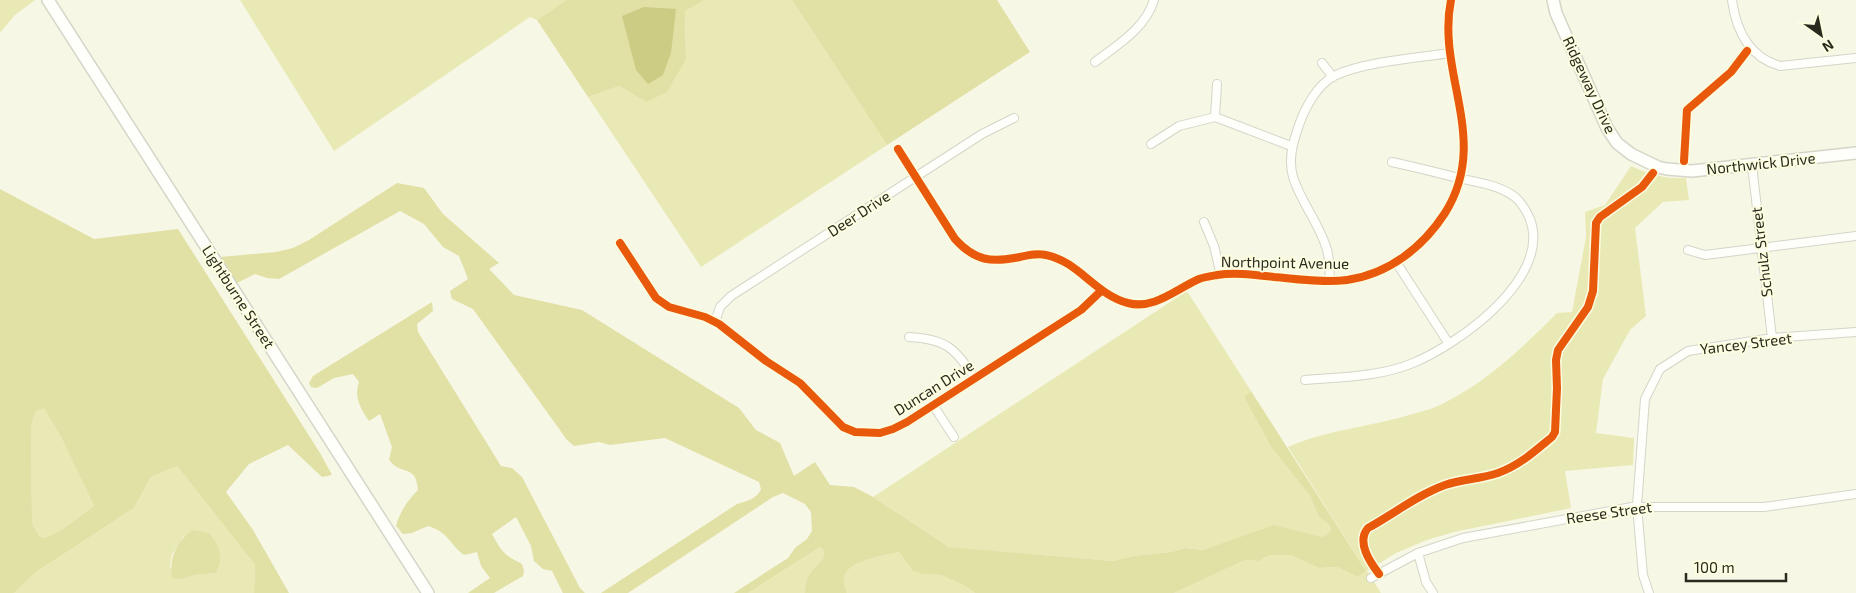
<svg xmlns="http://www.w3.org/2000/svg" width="1856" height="593" font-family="'Exo 2',sans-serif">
	<rect width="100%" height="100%" fill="#f7f7e6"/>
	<path fill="#e9e9b5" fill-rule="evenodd" d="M0,0H35L15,15L0,33Z
		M240,0H568L537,20L530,17L334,151Z
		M698,0H792L887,145L701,267L588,97L619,86L646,102L686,59L685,11Z
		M1631,166C1650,175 1666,179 1686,178L1689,200L1663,202L1635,228L1646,316L1630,330L1603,379L1596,433L1634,438L1633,465L1565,471L1571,508L1454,532L1427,540L1396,553L1367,571L1381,593H1174L1245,560L1259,561L1270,555H1291L1319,568L1337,567L1358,577L1366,571L1288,447C1326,430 1369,427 1409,415C1421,412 1436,408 1448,401C1490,379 1524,346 1557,313L1572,312L1586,237L1585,212L1605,205Z
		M1187,291L1251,391L1244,397L1271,447L1310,496L1319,517L1330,524L1331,529L1328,534L1321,537L1221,544L1203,550L1185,548L1171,552L1134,556L1113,561L967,549L949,547L873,497Z
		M44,407L61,437L94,506L63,529L45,538L39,536L32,523L31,425L36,411Z
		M177,466L255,565L254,593H14L36,572L134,508L151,477ZM184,536L216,573L195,575L182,579L170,567L172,554Z
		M820,547L824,551L823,559C813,568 804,578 805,593H748Z
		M899,552L913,571L922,574L941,575L965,586L975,593H847C846,588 843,582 844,577C846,560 884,556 899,552Z"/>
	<path fill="#e1e0a5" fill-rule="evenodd" d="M567,0H704L685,11L686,59L667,92L646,102L619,86L588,97L537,20Z
		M792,0H997L1030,52L887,145Z
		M397,183L424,188L443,214L499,263L489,269L514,295L582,310L739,408L756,430L780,443L794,476L815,462L830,485L854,487L873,497L949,547L1113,561L1134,556L1171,552L1185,548L1203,550L1274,525L1321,537L1328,534L1331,529L1329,524L1319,517L1310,496L1271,447L1244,397L1251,391L1366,571L1358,577L1337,567L1319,568L1291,555H1270L1259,561L1245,560L1174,593H975L965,586L941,575L922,574L913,571L899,552C884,556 846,560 844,578C843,582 846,588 847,593H805C804,578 813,568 823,559L824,551L820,547L748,593H734L788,558L795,548L807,539L812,531L811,512L805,504L783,493L773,497L628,593H601L737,504C747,501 757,499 761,489L759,482L665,438L610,445L599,442L574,446L567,440L473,309L452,299L450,291L468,279L459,256L443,247L424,224L400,211L279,279L267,278L255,274L237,283L220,257L276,252L293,248L309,240Z
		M0,189L94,239L178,229L320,453L332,475L322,477L288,445L249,464L226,492L253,530L289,593H254L255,565L177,466L151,477L134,508L36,572L14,593H0ZM44,408L61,437L94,506L63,529L45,538L39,536L32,523L31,425L36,411Z
		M432,302L433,311L417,324L418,332L501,466L512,468L522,477L580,588L585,593H563L552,571L543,569L534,561L531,546L516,517L492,534C501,551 504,555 522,564L524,571L523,576L494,593H468L490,578L481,566L477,552L464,555C448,543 450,533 428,526L412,533L403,534L396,526C399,513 408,500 418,490C416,463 402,477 389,460L392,447L380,414L369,421C360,407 354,398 359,382L353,374L334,378L317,388L311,387L309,383L313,376Z
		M193,530L209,533C220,548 224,556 216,573L195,575L182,579L172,578C169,558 176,541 193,530Z"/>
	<path fill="#cccc85" d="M644,7L676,9L671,53L663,75L648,84L636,70L622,16Z"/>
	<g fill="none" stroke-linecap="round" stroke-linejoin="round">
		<g stroke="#d5d5c8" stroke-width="10">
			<path id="street" d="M1732,0C1736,30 1749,57 1780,66L1856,58
				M1095,62C1117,45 1145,29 1154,0
				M1322,63L1333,77
				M1215,117L1217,84
				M1151,144L1179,126L1215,117L1291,146
				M898,149L955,239C975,261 991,263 1020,257C1029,255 1037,253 1046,255C1078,261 1096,295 1128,303C1154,310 1176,289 1199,279C1204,277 1211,276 1217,275C1236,272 1256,275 1274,277C1298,279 1323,283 1347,280C1389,274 1423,247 1445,213C1491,140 1436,74 1451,0
				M1752,165L1772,338
				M1204,222L1214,246L1221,275
				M620,243L656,298L669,307L705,317L719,324L766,361L800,383L843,427L855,432L880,433L893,429L907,422L1081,310L1102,290
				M1688,250L1705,255L1856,236
				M1396,262L1449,344
				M1330,280C1329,271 1330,259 1327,250C1320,224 1301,203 1293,177C1288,159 1293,142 1299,125C1305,108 1317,85 1334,76C1362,62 1417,58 1450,53
				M715,322L720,307L731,296L982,134L1014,118
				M909,337C947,339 954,348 975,378
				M1305,380C1340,377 1380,377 1413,363C1459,344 1552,278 1530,219C1526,210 1522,203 1515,197C1499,185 1477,182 1458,178C1436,172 1414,167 1392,162
				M933,405L954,437
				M1418,553L1426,582L1433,593
				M1371,578L1418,553L1463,538L1632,507H1764L1856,494
				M1649,593L1643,575L1637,506L1645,399L1660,369L1688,351L1772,338L1856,332"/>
		</g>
		<g stroke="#d5d5c8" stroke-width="14">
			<path id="secondary" d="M48,0L428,593
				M1553,0L1556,13L1607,128L1617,143L1631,154L1658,167L1667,169L1692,171L1856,153"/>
		</g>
		<use href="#street" stroke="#fefefb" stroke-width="8"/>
		<use href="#secondary" stroke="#fefefb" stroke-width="11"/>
		<g stroke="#fdfde0" stroke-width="11">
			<path id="cycleway" d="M898,149L955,239C975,261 991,263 1020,257C1029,255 1037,253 1046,255C1078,261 1096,295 1128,303C1154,310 1176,289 1199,279C1204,277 1211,276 1217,275C1236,272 1256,275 1274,277C1298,279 1323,283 1347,280C1389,274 1423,247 1445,213C1491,140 1436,74 1451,0
				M1684,161L1687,110L1731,72L1747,51
				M620,243L656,298L669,307L705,317L719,324L766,361L800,383L843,427L855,432L880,433L893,429L907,422L1081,310L1102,290
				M1379,574C1370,562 1356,542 1368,528C1394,514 1417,495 1445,485C1462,479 1481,479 1498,473C1520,465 1535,451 1552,437L1555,432L1557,388L1556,360L1558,350L1588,307L1593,291L1596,223L1600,217L1642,187L1653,173"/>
		</g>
		<use href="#cycleway" stroke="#e8590c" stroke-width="8"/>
	</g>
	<g text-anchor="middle" stroke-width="4" stroke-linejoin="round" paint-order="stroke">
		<g font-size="15" fill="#2a2a1f" stroke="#fdfde0">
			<text transform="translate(1589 85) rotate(65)" y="5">Ridgeway Drive</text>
			<text transform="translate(1761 164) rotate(-6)" y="5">Northwick Drive</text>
			<text transform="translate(859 214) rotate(-33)" y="5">Deer Drive</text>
			<text transform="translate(1762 252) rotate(-97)" y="5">Schulz Street</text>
			<text transform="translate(1285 263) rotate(1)" y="5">Northpoint Avenue</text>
			<text transform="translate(238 297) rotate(57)" y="5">Lightburne Street</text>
			<text transform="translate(1746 344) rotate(-7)" y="5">Yancey Street</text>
			<text transform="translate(934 388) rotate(-32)" y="5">Duncan Drive</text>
			<text transform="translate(1609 513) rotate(-8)" y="5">Reese Street</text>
		</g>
	</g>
	<g transform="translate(1821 35) rotate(147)" stroke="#fdfde0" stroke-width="4" paint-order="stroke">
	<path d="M0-4L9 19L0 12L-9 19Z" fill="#2a2a1f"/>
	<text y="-8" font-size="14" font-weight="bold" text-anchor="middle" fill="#2a2a1f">N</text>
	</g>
	<path d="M1686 573v8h100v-8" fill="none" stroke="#2a2a1f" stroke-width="2.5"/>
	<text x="1694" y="573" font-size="15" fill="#2a2a1f" stroke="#fdfde0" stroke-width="4" paint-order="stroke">100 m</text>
</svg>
